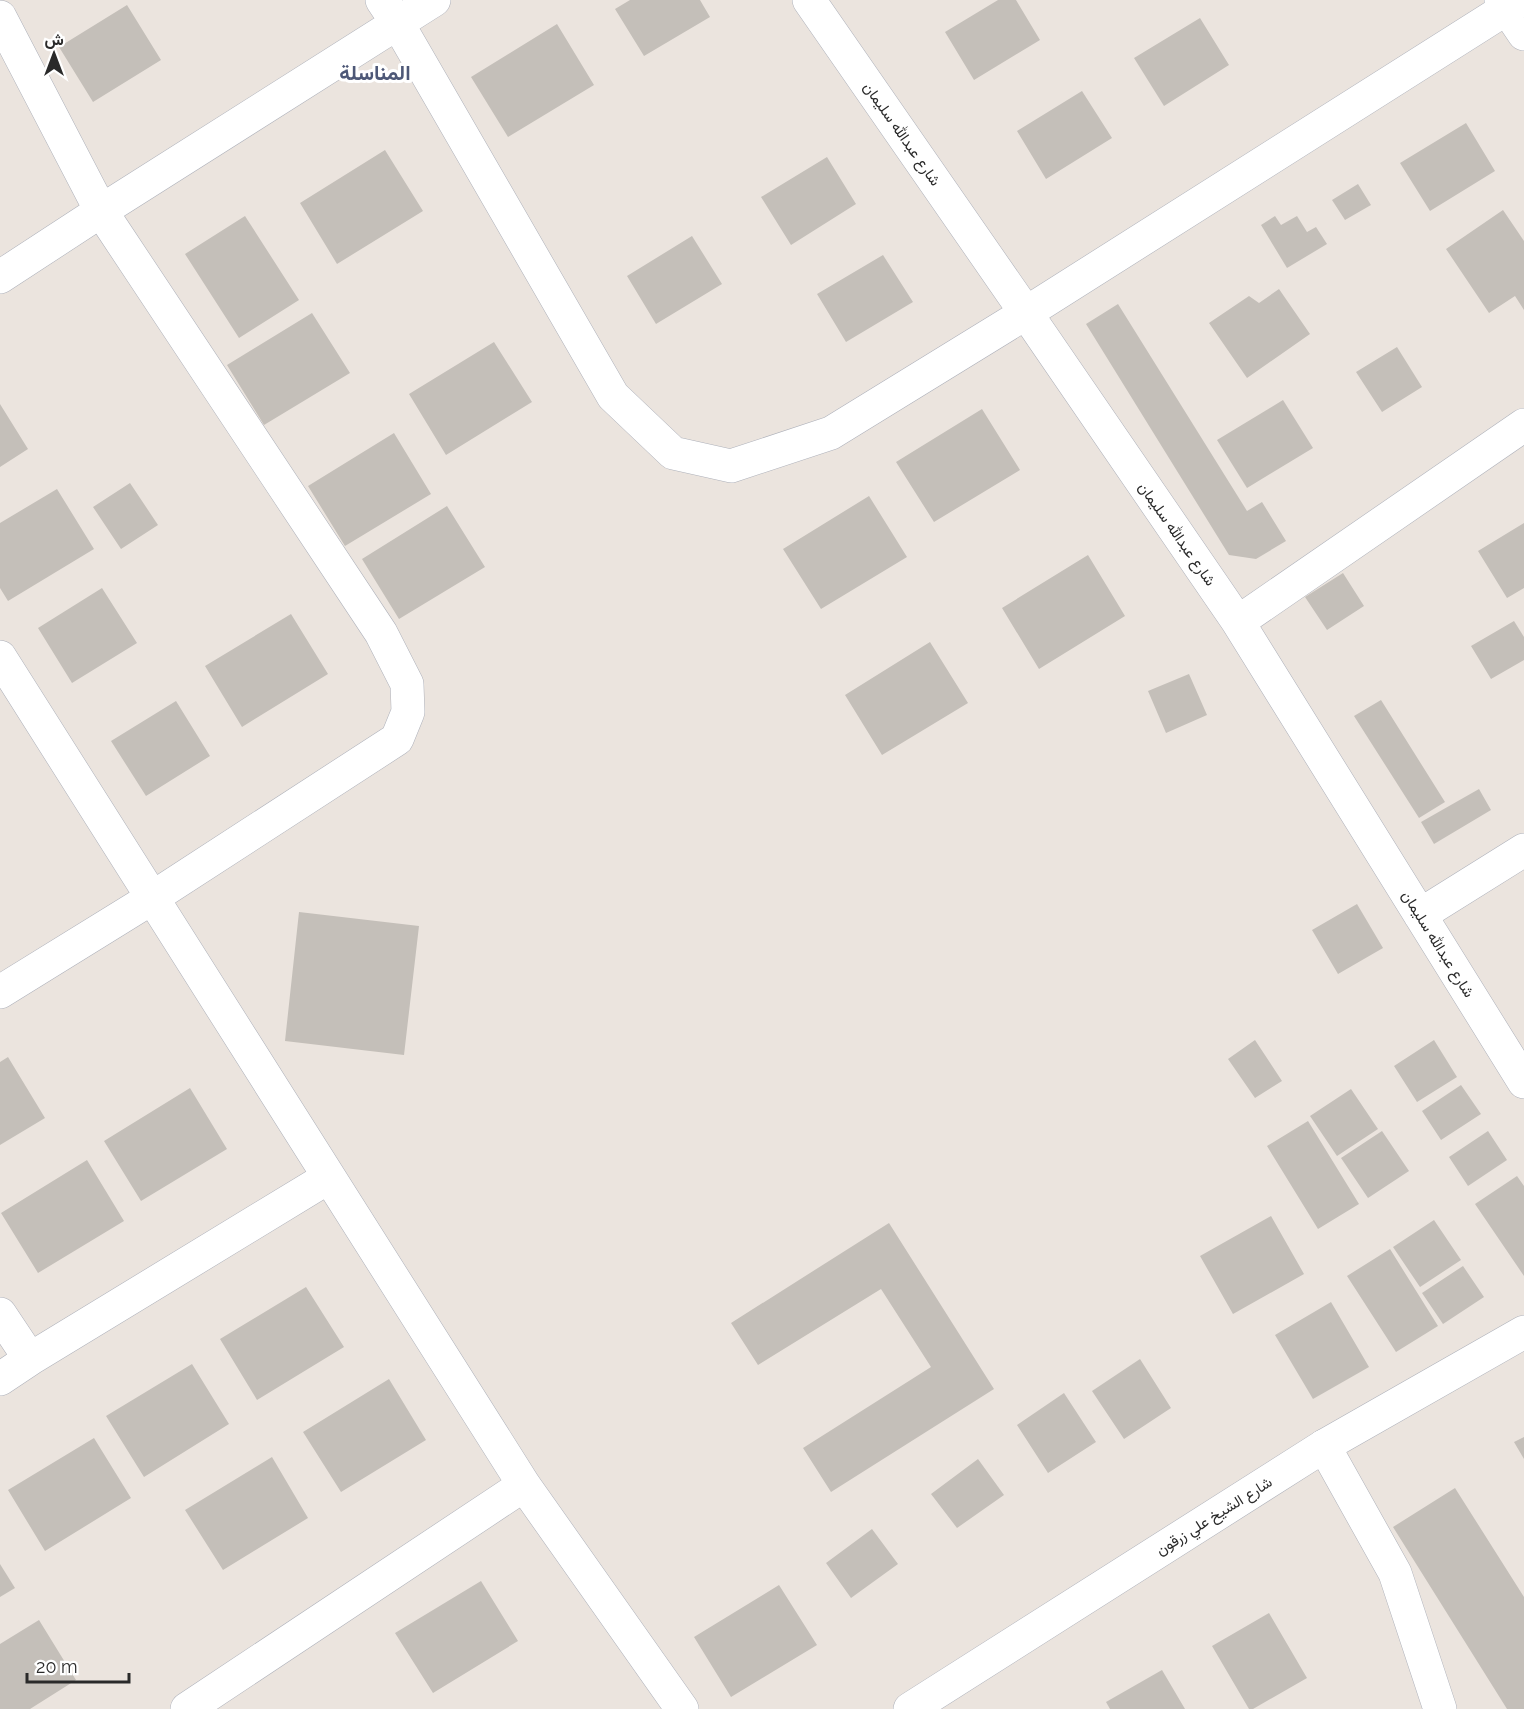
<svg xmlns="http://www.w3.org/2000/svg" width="1524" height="1709" font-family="Raleway,Vazirmatn,sans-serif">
	<rect width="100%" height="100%" fill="#ebe4de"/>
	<path fill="#c4bfb9" d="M630,0H700L710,17L644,56L615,9Z
		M998,0H1016L1040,40L974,80L945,32Z
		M127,5L161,60L93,102L59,47Z
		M1200,18L1229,65L1164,106L1134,58Z
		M557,24L594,85L508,137L471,77Z
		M1082,91L1112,138L1046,179L1017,131Z
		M1466,123L1495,171L1430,211L1400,163Z
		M385,150L423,211L337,264L300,203Z
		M827,157L856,204L791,245L761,197Z
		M1358,184L1371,205L1345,220L1332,200Z
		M1503,210L1524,241V310L1515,296L1489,313L1446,249Z
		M245,216L299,300L239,338L185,254Z
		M1275,216L1281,225L1297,216L1307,232L1316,227L1327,244L1287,268L1261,225Z
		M692,236L722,284L656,324L627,276Z
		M883,255L913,302L846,342L817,294Z
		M1279,289L1310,334L1247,378L1209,323L1249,296L1259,303Z
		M1118,304L1247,511L1262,502L1286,541L1256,559L1229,555L1086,324Z
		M312,313L350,373L264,425L227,365Z
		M494,342L532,402L446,455L409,394Z
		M1397,347L1422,387L1382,412L1356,372Z
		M1283,400L1313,448L1247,488L1217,440Z
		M0,404L28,449L0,467Z
		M982,409L1020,470L934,522L896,462Z
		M394,433L431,494L345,546L308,486Z
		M130,483L158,525L121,549L93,507Z
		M57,489L94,549L8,601L0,588V523Z
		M869,496L907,557L821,609L783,549Z
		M447,506L485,567L399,619L362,559Z
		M1524,523V588L1507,598L1478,551Z
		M1088,555L1125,616L1039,669L1002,608Z
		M1343,573L1364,606L1327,630L1305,597Z
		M102,588L137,643L72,683L38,628Z
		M291,614L328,674L242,727L205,666Z
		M1514,621L1524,637V660L1491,679L1471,646Z
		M930,642L968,703L882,755L845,695Z
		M1189,674L1207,715L1166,733L1148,691Z
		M1381,700L1445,802L1419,818L1354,716Z
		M176,701L210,756L146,796L111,741Z
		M1479,789L1491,810L1434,844L1421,822Z
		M1357,904L1383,948L1338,974L1312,930Z
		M299,912L419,926L404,1055L285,1041Z
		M1255,1040L1282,1081L1255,1098L1228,1059Z
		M1434,1040L1457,1077L1417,1102L1394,1066Z
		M8,1057L45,1118L0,1145V1062Z
		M1461,1085L1481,1114L1441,1140L1422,1111Z
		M190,1088L227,1149L141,1201L104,1141Z
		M1351,1089L1378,1129L1337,1156L1310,1116Z
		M1308,1121L1359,1204L1318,1229L1267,1146Z
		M1382,1131L1409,1171L1368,1198L1341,1158Z
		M1488,1131L1507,1160L1468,1186L1449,1157Z
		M87,1160L124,1221L38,1273L1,1213Z
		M1517,1176L1524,1186V1276L1475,1204Z
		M1271,1216L1304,1274L1233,1314L1200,1256Z
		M1434,1220L1461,1260L1420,1287L1393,1247Z
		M889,1223L994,1389L831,1492L803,1448L931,1367L881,1289L758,1365L731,1323Z
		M1390,1249L1438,1326L1396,1352L1347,1276Z
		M1463,1266L1484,1297L1443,1324L1422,1293Z
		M306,1287L344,1347L257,1400L220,1339Z
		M1331,1302L1369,1367L1313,1399L1275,1335Z
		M1140,1359L1171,1408L1124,1439L1092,1391Z
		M192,1364L229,1424L144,1477L106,1416Z
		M389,1379L426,1440L341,1492L303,1432Z
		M1064,1393L1096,1442L1048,1473L1017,1425Z
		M1524,1437V1459L1514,1442Z
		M94,1438L131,1498L45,1551L8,1490Z
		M272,1457L308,1518L223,1570L185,1510Z
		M978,1459L1004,1495L957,1528L931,1494Z
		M1455,1488L1524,1597V1709H1507L1393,1527Z
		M872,1529L898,1564L851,1598L826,1563Z
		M0,1564L15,1588L0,1597Z
		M481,1581L518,1641L433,1693L395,1633Z
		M779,1585L817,1645L731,1697L694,1637Z
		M1269,1613L1307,1678L1253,1709H1249L1212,1646Z
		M39,1620L76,1680L30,1709H0V1644Z
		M1162,1670L1185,1709H1110L1106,1702Z"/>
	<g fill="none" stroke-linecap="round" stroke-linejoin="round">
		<g stroke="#aeb1ba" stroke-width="34">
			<path id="minor" d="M382,0L398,24L613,396L673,453L731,466L831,433L1026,313L1520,0
				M809,0L1026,313L1238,622L1524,1082
				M1501,0L1524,34
				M0,17L101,211L381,633L407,684L408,712L397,739L152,898L0,992
				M0,277L101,211L434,0
				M1238,622L1524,425
				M0,657L524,1485L682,1709
				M1420,915L1524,850
				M0,1314L30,1359
				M0,1379L30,1359L329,1177
				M1324,1446L1395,1573L1440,1709
				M187,1709L524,1485"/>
		</g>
		<g stroke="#aeb1ba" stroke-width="34">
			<path id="secondary" d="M910,1709L1324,1446L1524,1332"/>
		</g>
		<use href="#minor" stroke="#fff" stroke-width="33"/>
		<use href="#secondary" stroke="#fff" stroke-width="33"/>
	</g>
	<g text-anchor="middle" stroke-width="6" stroke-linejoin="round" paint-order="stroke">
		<g font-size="15" fill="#2a2a2a" stroke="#fff">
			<text transform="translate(902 134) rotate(55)" y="5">شارع عبدالله سليمان</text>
			<text transform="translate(1177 534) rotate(55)" y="5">شارع عبدالله سليمان</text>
			<text transform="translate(1438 944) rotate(58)" y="5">شارع عبدالله سليمان</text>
			<text transform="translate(1214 1516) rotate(-32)" y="5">شارع الشيخ علي زرقون</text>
		</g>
		<g font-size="21" font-weight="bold" fill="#4e5877" stroke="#fff">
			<text x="375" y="80">المناسلة</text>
		</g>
	</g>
	<g transform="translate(54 54)" stroke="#ffffff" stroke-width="4.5" paint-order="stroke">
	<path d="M0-4.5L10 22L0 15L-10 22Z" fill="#2a2a2a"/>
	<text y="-9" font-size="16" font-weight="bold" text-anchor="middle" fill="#2a2a2a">ش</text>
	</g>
	<path d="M27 1673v9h102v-9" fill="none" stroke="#2a2a2a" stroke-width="3"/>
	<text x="36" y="1673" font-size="18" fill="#2a2a2a" stroke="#ffffff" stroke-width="4.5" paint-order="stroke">20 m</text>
</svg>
